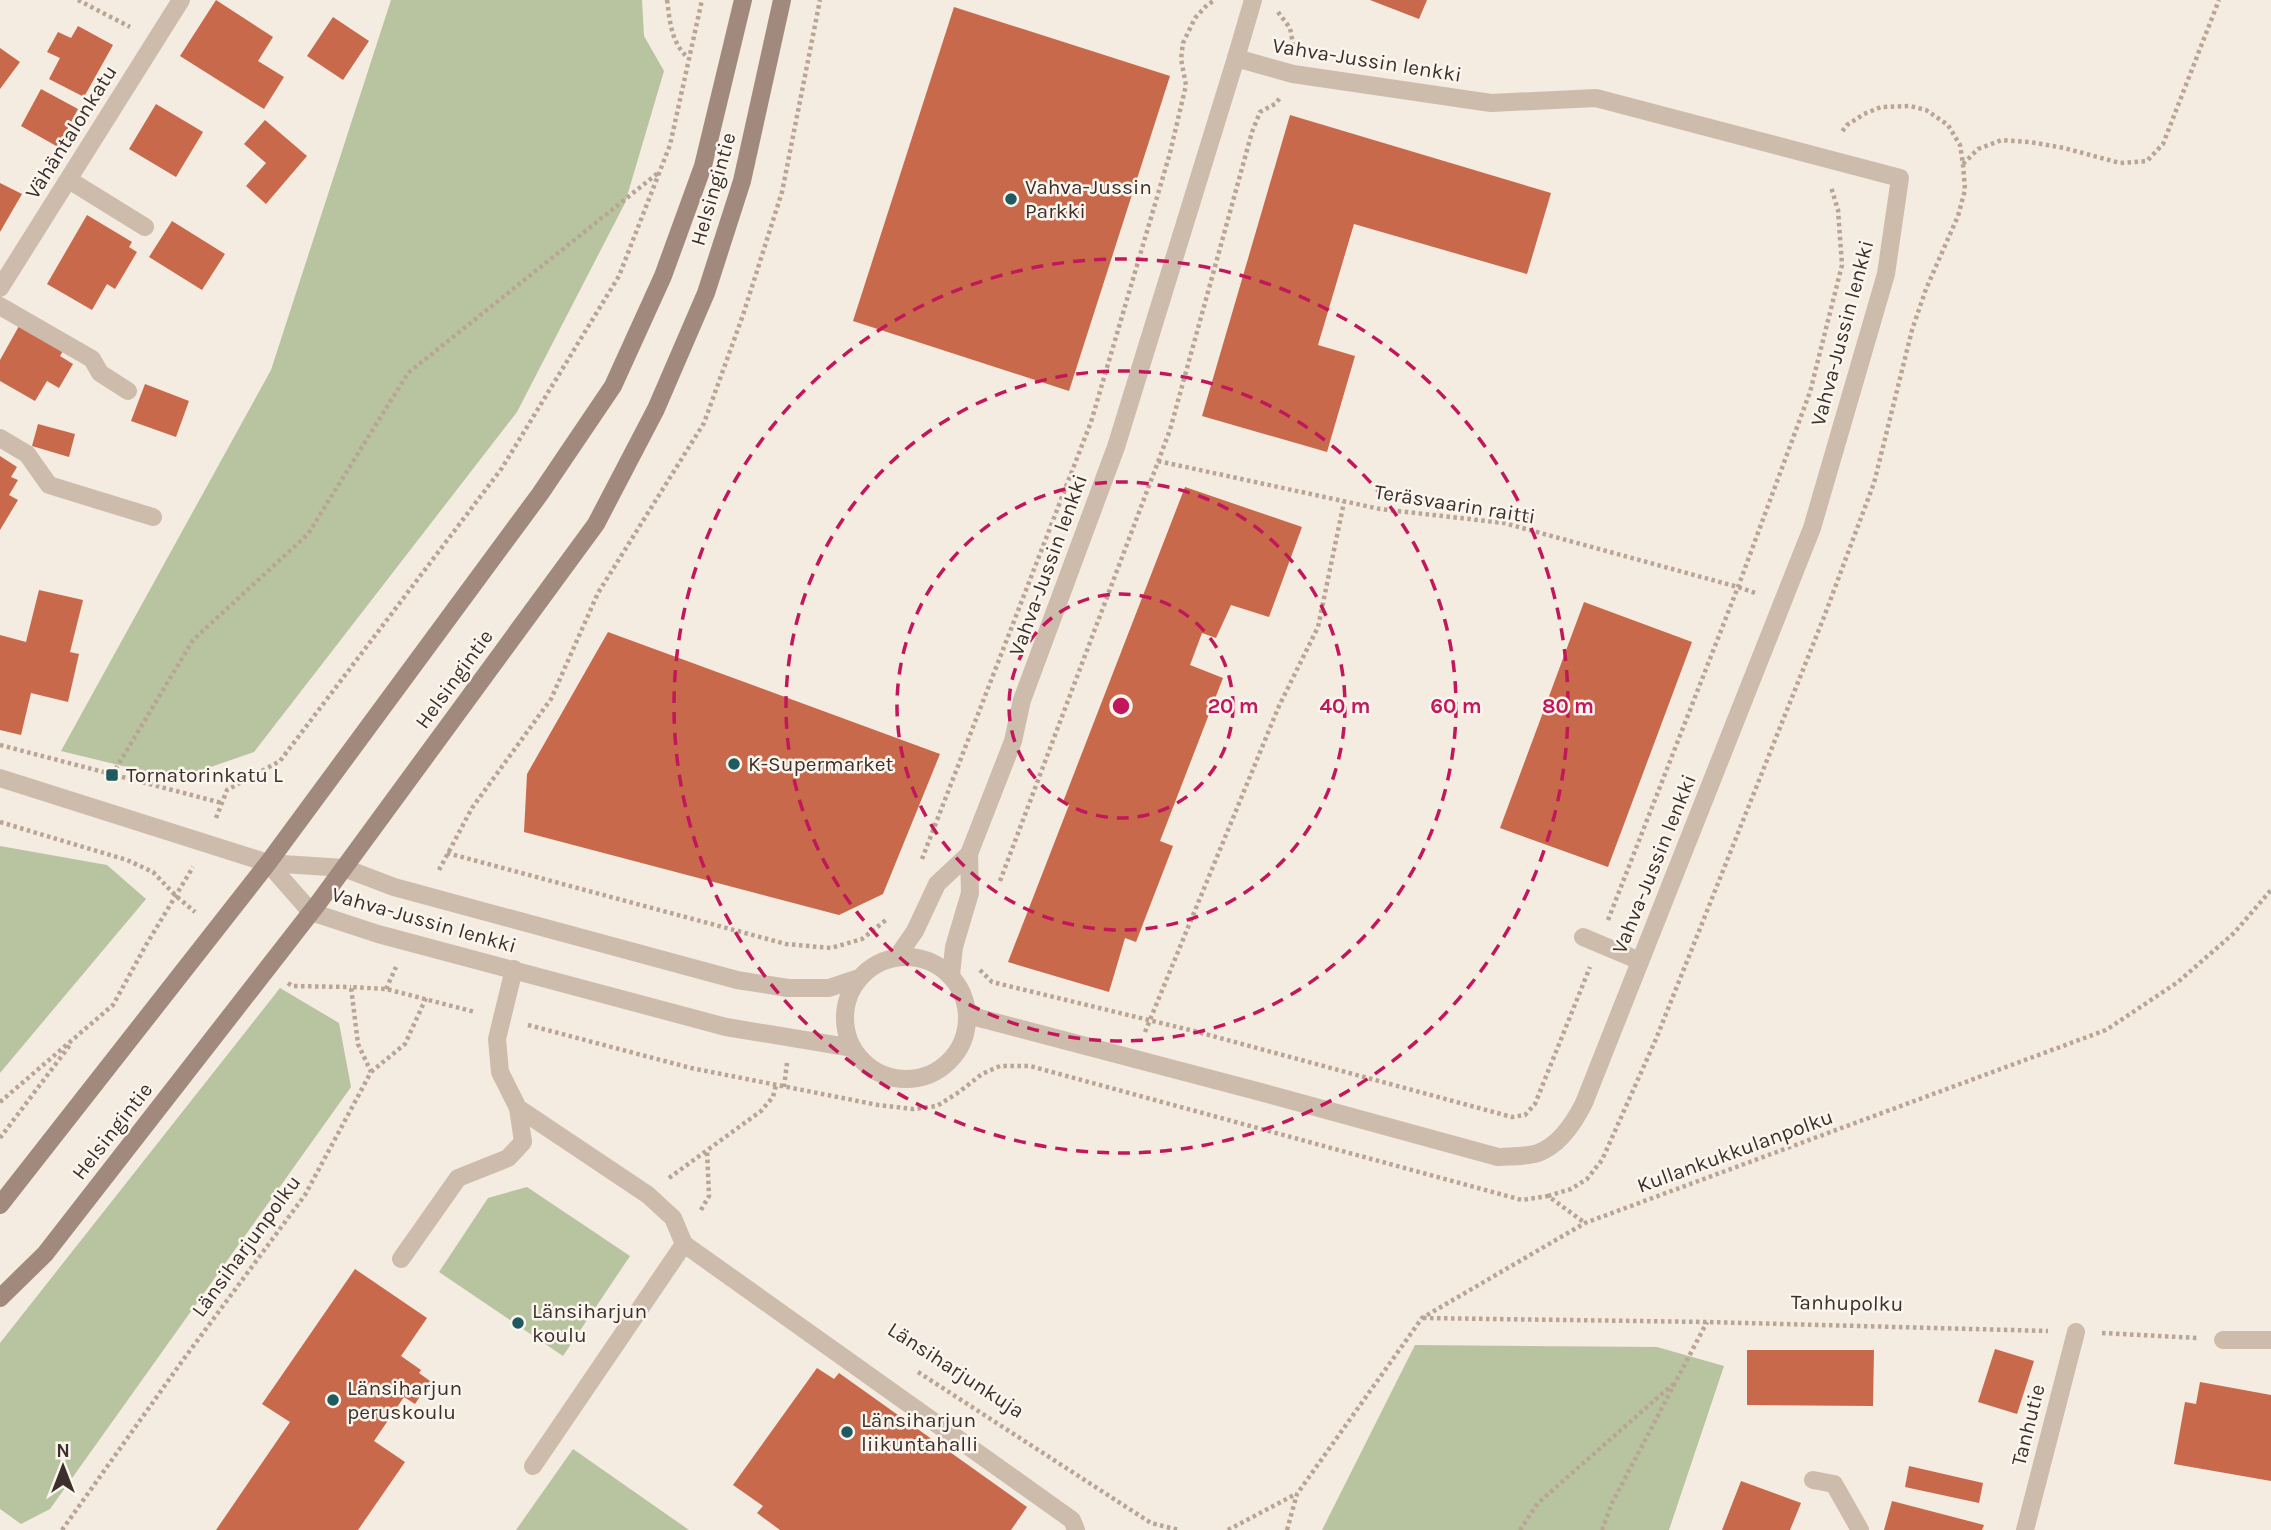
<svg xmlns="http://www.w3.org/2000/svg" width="2271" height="1530" font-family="Karla,sans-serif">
	<rect width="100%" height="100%" fill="#f4ebe1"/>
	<path fill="#b8c4a0" d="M391,0H642L644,36L664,71L625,203L517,412L254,752L176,779L61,751L271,370Z
		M0,846L107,865L146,899L0,1073Z
		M280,988L339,1023L351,1087L50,1509L21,1524L0,1509V1343Z
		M527,1187L630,1256L563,1356L439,1272L488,1198Z
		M1415,1345L1657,1347L1724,1366L1669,1530H1322Z
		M573,1449L689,1530H516Z"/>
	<path fill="#c8694b" d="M216,0L273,37L258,61L284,77L264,109L180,56Z
		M1370,0H1427L1419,19Z
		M954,7L1170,76L1069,391L853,321Z
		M333,17L369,41L343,80L307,56Z
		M78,26L113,45L84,97L49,79L60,58L47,52L58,32L71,38Z
		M0,48L20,62L0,89Z
		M41,89L78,109L58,147L21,126Z
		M156,104L203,132L176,177L129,149Z
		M1290,115L1551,193L1527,274L1354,224L1318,345L1355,356L1327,452L1202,416Z
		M265,120L307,156L266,204L246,186L266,163L244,144Z
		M0,183L22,194L0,232Z
		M87,215L132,242L129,247L137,252L115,289L107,284L92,310L47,284Z
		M172,221L225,254L202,290L149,257Z
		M19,326L63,351L60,356L73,364L59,388L47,381L35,401L0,381V360Z
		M145,384L189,401L176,437L131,421Z
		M38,424L75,434L69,457L32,446Z
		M0,456L17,467L11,477L18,480L9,495L18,500L0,530Z
		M1185,487L1302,527L1269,617L1231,605L1216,638L1202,633L1190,665L1223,678L1160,841L1173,846L1136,942L1125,938L1109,992L1008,962L1069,805L1063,802Z
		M39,590L83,600L70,652L79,654L68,702L31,693L21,735L0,730V635L26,642Z
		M1584,602L1692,642L1608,867L1500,828Z
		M608,632L940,754L883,894L839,915L524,832L527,774Z
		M355,1269L427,1318L401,1356L421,1370L419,1373L430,1381L415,1404L404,1397L374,1441L405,1462L358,1530H216L290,1422L262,1404Z
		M1995,1349L2034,1361L2017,1414L1978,1402Z
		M1747,1350H1874L1873,1406L1747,1405Z
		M817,1368L834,1379L839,1373L1027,1507L1011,1530H780L757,1513L763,1506L733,1485Z
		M2200,1382L2271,1395V1481L2174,1464L2185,1402L2196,1404Z
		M1909,1466L1983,1483L1979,1503L1905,1487Z
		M1741,1481L1801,1503L1790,1530H1722Z
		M1892,1501L1984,1525L1982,1530H1884Z"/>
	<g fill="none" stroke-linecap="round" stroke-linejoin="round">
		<path stroke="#b9a596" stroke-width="4.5" stroke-dasharray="3.5 3.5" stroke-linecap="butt" d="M78,0L130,27
			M667,0C670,22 671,42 688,58
			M1278,12L1290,28L1293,44
			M1963,164L1978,149L2002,140L2030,142L2064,148L2120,163L2147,161L2163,144L2219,0
			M1158,461L1380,509L1504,523L1738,587L1758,594
			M0,745L222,803
			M112,775L193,640L308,534L408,373L658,173
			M216,818L227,790L280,761L502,468L619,276L670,145L702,0
			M0,822L127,860L153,872L176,896L195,912
			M447,853L786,944L831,948L862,939L886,920
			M922,859L1091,422L1170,153L1186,85L1181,59L1183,43L1195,18L1207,5L1215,0
			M439,870L472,808L551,699L598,593L704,423L743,315L782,192L820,0
			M1000,881L1170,430L1252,132L1260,112L1275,104L1280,98
			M1608,920L1738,587L1810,392L1842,265L1838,210L1831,187
			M980,970L992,982L1194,1031L1512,1117L1525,1115L1535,1104L1590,967
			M288,983L292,986L351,987
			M386,989L396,967
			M528,1025L691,1068L878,1105L913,1109L937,1106L959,1092L982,1074L1000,1066H1030L1522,1200L1548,1196L1585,1223
			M1145,1032L1279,706L1318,627L1344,502
			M371,1072L405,1044L426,998
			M784,1087L787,1063
			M0,1102L113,1005L146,945L193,867
			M0,1138L70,1045
			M669,1178L761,1111L773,1097L776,1085
			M1548,1196L1571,1189L1587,1179L1602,1160L1656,1039L1824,617L1874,483L1912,330L1926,289L1958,216L1965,190L1963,164L1960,145L1948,125L1926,110L1910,106L1881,107L1864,114L1847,125L1841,133
			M701,1210L709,1196L707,1150
			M1423,1318L1707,1322L2048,1331
			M2102,1333L2198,1338
			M918,1372L1151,1523L1179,1530
			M62,1530L183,1360L305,1195L371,1072L358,1044L351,987L386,989L475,1012
			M1228,1530L1296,1494
			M1287,1530L1297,1494L1422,1318L1585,1223L2106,1030L2178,982L2234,933L2271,890
			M1520,1530L1538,1503L1673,1384
			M1602,1530L1612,1503L1707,1322"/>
		<path stroke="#cdbbac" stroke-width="18" d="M1236,58L1253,0
			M69,180L145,227
			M0,306L92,359L100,373L128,391
			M0,438L27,454L49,485L153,517
			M1583,937L1640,961
			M401,1259L458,1178L508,1158L523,1142L518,1108
			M533,1466L684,1244L1072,1520L1076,1530
			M1813,1480L1834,1484L1860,1530"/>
		<path stroke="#cdbbac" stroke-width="18" d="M0,288L181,0
			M0,778L268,863L344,868L394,887L737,980L788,988H829L859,978
			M268,863L311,912L378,934L726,1027L853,1048
			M845 1018a61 61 0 1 1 122 0a61 61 0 1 1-122 0Z
			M897,957L915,931L937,884L969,854
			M514,969L497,1039L500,1072L518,1108L648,1195L673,1218L684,1244
			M951,975L954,947L970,893L969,854L1013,741L1022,700L1116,447L1236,58L1293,74L1491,103L1596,98L1900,178L1886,274L1812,528L1584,1103C1574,1123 1560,1145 1538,1153C1526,1157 1510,1156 1498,1157L1253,1090L968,1015
			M2223,1340H2271
			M2025,1530L2076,1332"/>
		<path stroke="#a18a7d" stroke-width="18" d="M0,1205L268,863L540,494L613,386L663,276L703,166L743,0
			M0,1298L45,1254L319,902L596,524L656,409L706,293L742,181L782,0"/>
	</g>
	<g fill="none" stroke="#c2185b" stroke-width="3.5" stroke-dasharray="12 9">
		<circle cx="1121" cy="706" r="112"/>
		<circle cx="1121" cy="706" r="224"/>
		<circle cx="1121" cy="706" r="335"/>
		<circle cx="1121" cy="706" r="447"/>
	</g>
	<g fill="#1f5a5e" stroke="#fbf5ee" stroke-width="2.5">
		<circle cx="1011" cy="199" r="7"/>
		<circle cx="734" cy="764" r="7"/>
		<rect x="105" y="768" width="14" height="14" rx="3.5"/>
		<circle cx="518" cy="1323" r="7"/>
		<circle cx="333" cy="1400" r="7"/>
		<circle cx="847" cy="1432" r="7"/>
	</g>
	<g text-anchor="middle" stroke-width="5" stroke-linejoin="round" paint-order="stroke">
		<g font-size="21" fill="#3b302b" stroke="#fbf5ee">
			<text transform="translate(1367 60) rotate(9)" y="7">Vahva-Jussin lenkki</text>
			<text transform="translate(71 132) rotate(-58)" y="7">Vähäntalonkatu</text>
			<text transform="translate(713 189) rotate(-74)" y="7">Helsingintie</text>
			<text transform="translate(1842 333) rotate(-75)" y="7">Vahva-Jussin lenkki</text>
			<text transform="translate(1455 504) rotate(9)" y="7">Teräsvaarin raitti</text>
			<text transform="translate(1048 565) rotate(-70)" y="7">Vahva-Jussin lenkki</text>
			<text transform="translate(454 679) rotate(-54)" y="7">Helsingintie</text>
			<text transform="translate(1654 864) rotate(-68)" y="7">Vahva-Jussin lenkki</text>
			<text transform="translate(424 920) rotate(16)" y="7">Vahva-Jussin lenkki</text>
			<text transform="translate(112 1131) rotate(-52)" y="7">Helsingintie</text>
			<text transform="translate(1735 1151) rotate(-20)" y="7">Kullankukkulanpolku</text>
			<text transform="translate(246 1246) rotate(-54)" y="7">Länsiharjunpolku</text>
			<text transform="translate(1847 1303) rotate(1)" y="7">Tanhupolku</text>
			<text transform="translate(956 1370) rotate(33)" y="7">Länsiharjunkuja</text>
			<text transform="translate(2028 1425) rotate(-76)" y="7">Tanhutie</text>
		</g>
		<g font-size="21" fill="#3b302b" stroke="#fbf5ee" text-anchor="start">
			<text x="1025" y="194">Vahva-Jussin<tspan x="1025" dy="24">Parkki</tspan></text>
			<text x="748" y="771">K-Supermarket</text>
			<text x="126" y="782">Tornatorinkatu L</text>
			<text x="532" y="1318">Länsiharjun<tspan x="532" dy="24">koulu</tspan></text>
			<text x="347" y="1395">Länsiharjun<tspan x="347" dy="24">peruskoulu</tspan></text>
			<text x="861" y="1427">Länsiharjun<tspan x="861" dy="24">liikuntahalli</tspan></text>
		</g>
	</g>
	<circle cx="1121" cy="706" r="10" fill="#c2185b" stroke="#fbf5ee" stroke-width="3.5"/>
	<g font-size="21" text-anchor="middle" font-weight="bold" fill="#c2185b" stroke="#fbf5ee" stroke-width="5" stroke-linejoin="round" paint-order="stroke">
		<text x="1233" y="713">20 m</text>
		<text x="1345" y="713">40 m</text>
		<text x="1456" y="713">60 m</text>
		<text x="1568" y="713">80 m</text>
	</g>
	<g transform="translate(63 1467)" stroke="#fbf5ee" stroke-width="5" paint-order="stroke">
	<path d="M0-5L12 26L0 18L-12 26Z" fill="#3b302b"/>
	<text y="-10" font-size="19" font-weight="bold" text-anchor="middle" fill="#3b302b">N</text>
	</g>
</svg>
